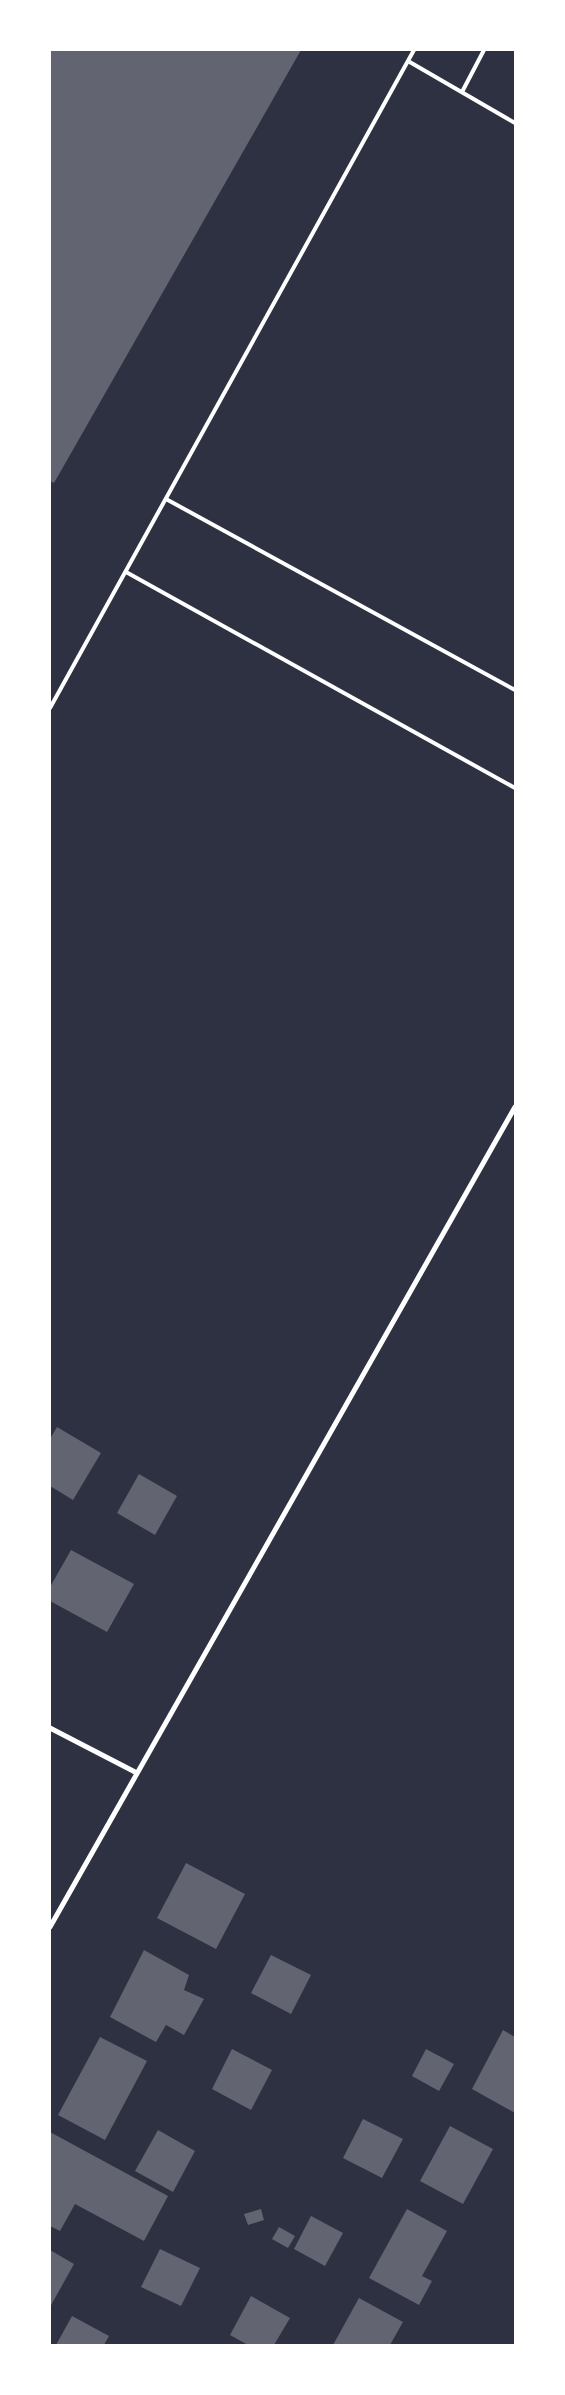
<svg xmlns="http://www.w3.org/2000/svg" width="565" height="2395" font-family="Overpass,sans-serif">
	<rect width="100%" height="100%" fill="#2d3142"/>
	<path fill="#626471" d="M50,50H301L54,483L50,481Z
		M57,1427L101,1453L73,1500L50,1486V1439Z
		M139,1474L177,1496L155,1535L117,1513Z
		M71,1550L134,1584L107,1632L50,1601V1587Z
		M186,1863L245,1894L216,1949L157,1918Z
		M144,1950L189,1975L184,1990L204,1999L184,2035L166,2025L156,2042L110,2017Z
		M271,1955L311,1975L291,2014L251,1993Z
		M503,2030L515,2037V2113L472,2089Z
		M100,2037L147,2061L105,2140L58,2115Z
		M232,2049L272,2070L251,2110L212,2089Z
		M426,2049L454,2064L439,2091L412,2076Z
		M363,2119L403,2139L382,2178L343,2158Z
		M450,2126L493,2149L463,2204L420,2181Z
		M158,2130L195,2151L173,2192L135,2171Z
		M50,2132L168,2196L144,2241L75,2204L60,2231L50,2226Z
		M261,2209L264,2220L248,2225L244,2214Z
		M407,2209L447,2231L422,2276L432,2281L419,2305L369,2278Z
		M311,2216L343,2233L325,2266L294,2249Z
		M279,2227L295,2236L288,2248L272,2239Z
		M160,2249L200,2268L181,2306L141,2287Z
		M50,2250L74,2264L50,2307Z
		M251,2296L290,2318L274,2345H248L230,2335Z
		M359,2298L403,2322L390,2345H333Z
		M72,2316L109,2336L104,2345H56Z"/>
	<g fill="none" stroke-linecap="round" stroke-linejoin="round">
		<path stroke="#fff" stroke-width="4" d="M408,61L515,123
			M462,92L484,50
			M166,499L515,690
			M126,572L515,788
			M50,708L414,50"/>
		<path stroke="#fff" stroke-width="5" d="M50,1728L137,1773
			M50,1927L515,1107"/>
	</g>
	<rect width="565" height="2395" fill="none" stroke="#ffffff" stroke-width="102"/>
</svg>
